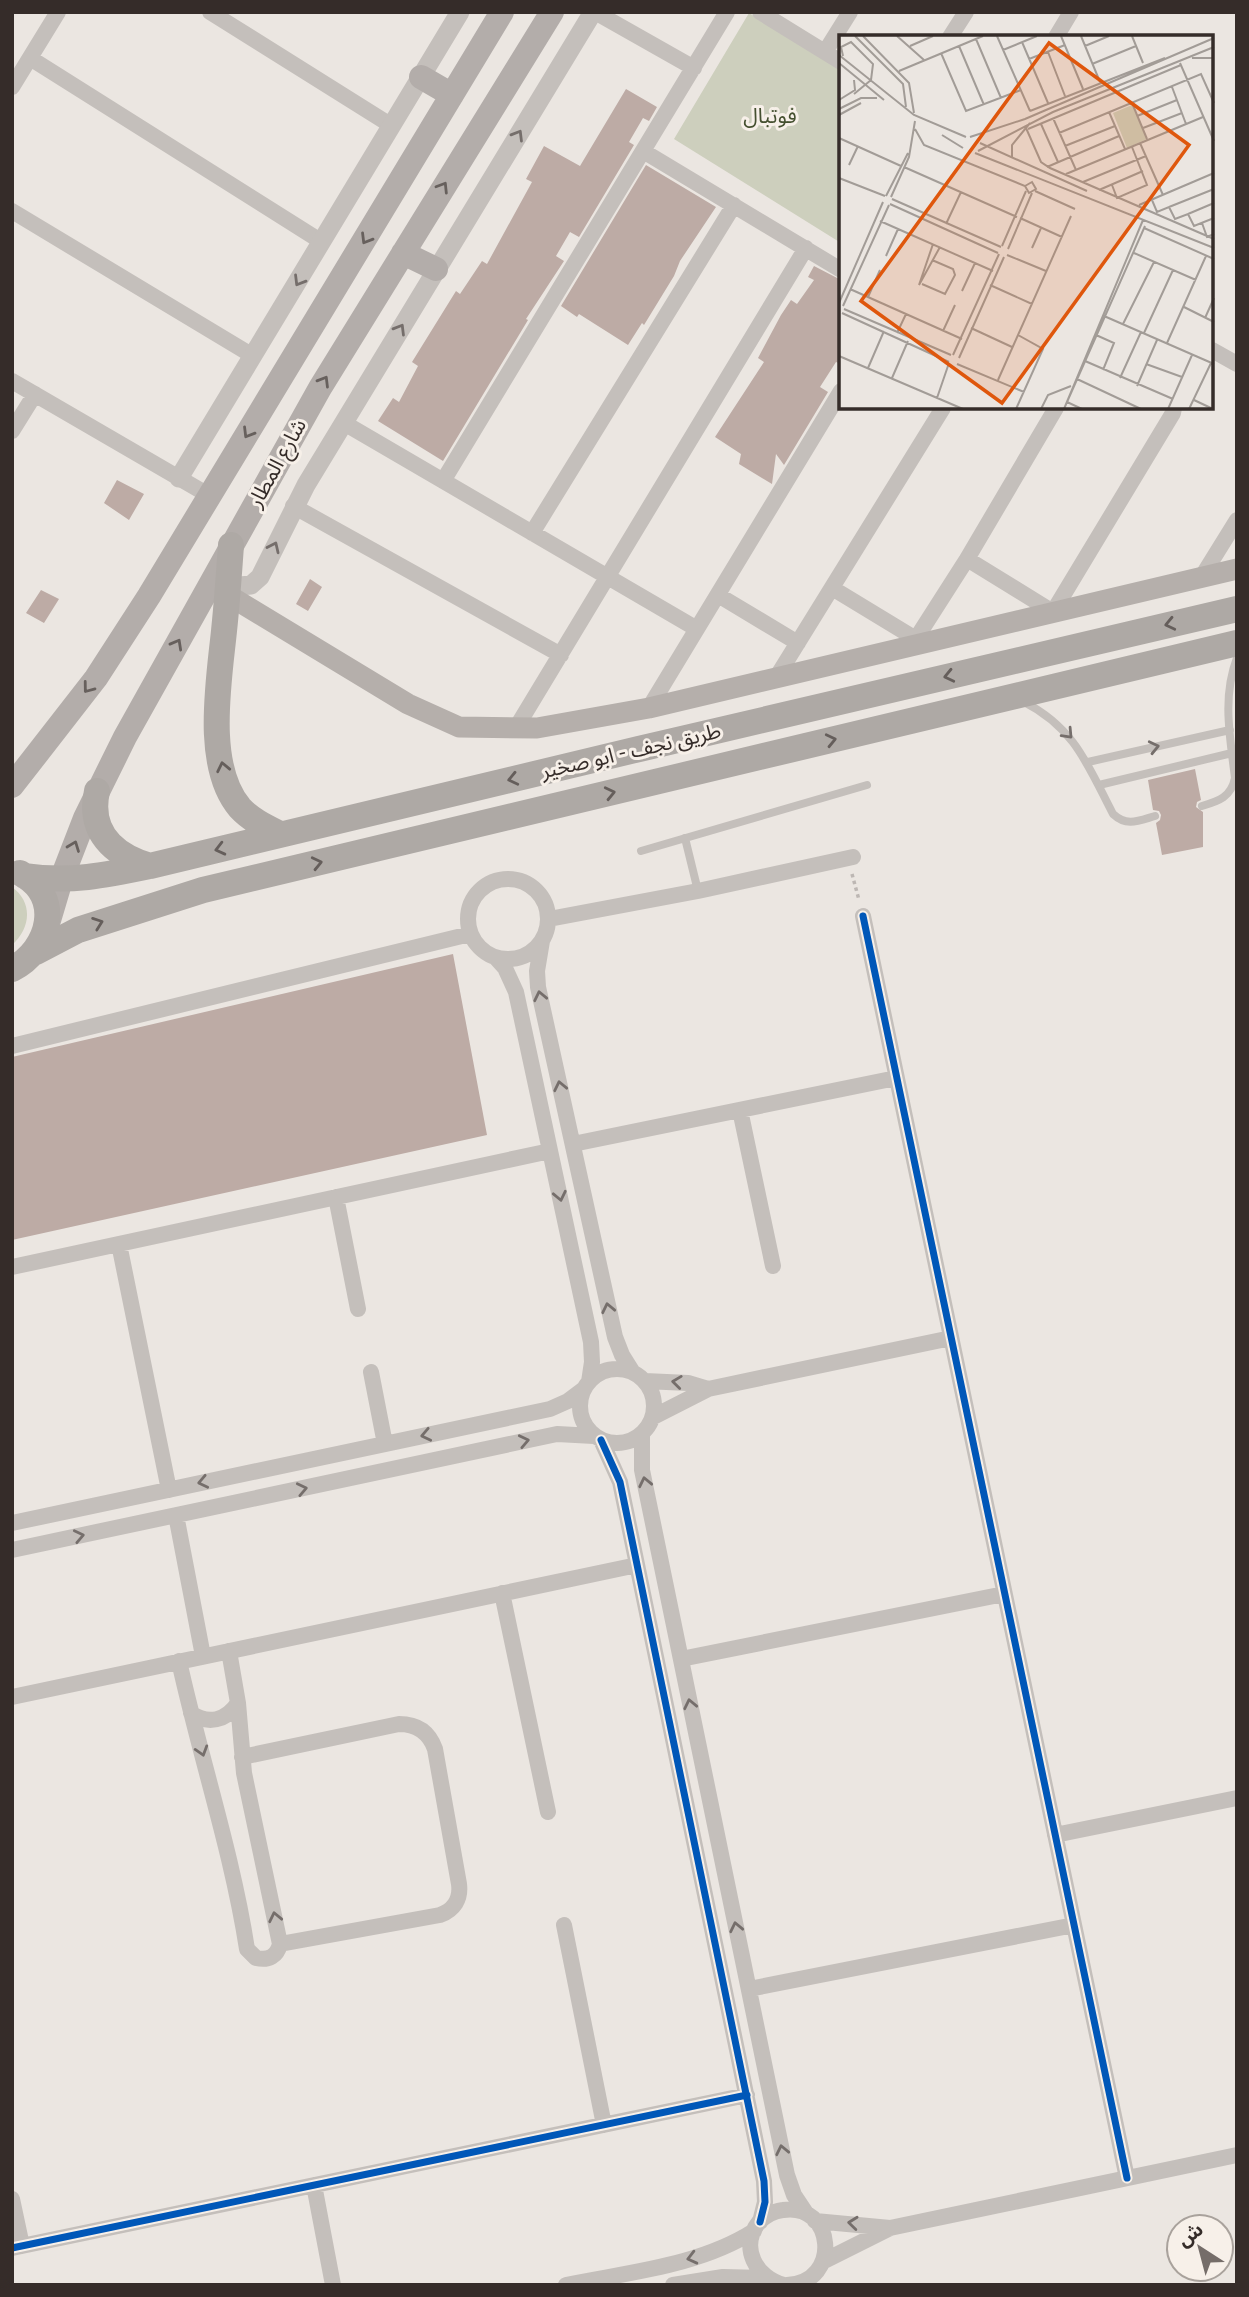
<svg xmlns="http://www.w3.org/2000/svg" width="1249" height="2297" font-family="'Fira Sans Condensed','Noto Sans Arabic',sans-serif">
	<rect width="100%" height="100%" fill="#ebe6e1"/>
	<path fill="#cdcfbd" d="M749,13L841,68V243L674,139Z
		M12,887C34,903 30,929 12,945Z"/>
	<path fill="#bdaba5" d="M626,89L657,107L649,121L643,118L629,142L634,145L579,237L570,232L556,256L564,261L526,319L528,320L443,461L378,421L393,398L399,402L418,366L412,362L456,291L460,294L482,261L487,264L532,182L526,179L544,146L580,166Z
		M646,165L716,207L680,261L674,276L644,325L642,323L628,345L579,314L577,317L561,306Z
		M814,266L841,280V364L836,362L820,387L828,392L784,465L776,454L772,484L739,464L741,454L715,437L764,362L758,358L781,315L791,300L797,304L814,280L808,277Z
		M117,480L144,494L129,520L104,503Z
		M310,579L322,587L308,611L296,604Z
		M41,590L59,599L44,623L26,613Z
		M1195,769L1201,800L1197,802L1196,807L1203,812V847L1162,855L1156,823L1160,820L1161,815L1159,811L1153,810L1148,780Z
		M453,954L487,1135L12,1240V1057Z"/>
	<g fill="none" stroke-linecap="round" stroke-linejoin="round">
		<path stroke="#bdb7b3" stroke-width="3.5" stroke-dasharray="3.5 3.5" stroke-linecap="butt" d="M852,874L859,900"/>
		<path stroke="#c4bfbb" stroke-width="8" d="M1024,702C1075,728 1088,766 1113,814C1127,827 1138,821 1155,816
			M1088,762L1230,730
			M1099,785L1232,753
			M1202,806C1219,801 1231,797 1235,778C1230,737 1222,697 1237,658
			M685,838L698,891
			M641,851L867,785"/>
		<path stroke="#c4bfbb" stroke-width="16" d="M210,12L392,126
			M595,12L694,68
			M760,12L841,62
			M950,37L966,12
			M1056,37L1071,12
			M825,52L850,12
			M30,58L322,242
			M12,87L58,12
			M643,151L841,270
			M12,211L253,356
			M1212,350L1237,364
			M12,381L210,496
			M344,423L697,629
			M12,431L35,394
			M443,481L727,12
			M293,506L561,655
			M532,533L734,205
			M967,559L1053,612L1173,413L1174,408
			M1201,578L1237,520
			M832,588L916,639
			M718,595L798,643
			M912,645L967,559L1056,408
			M776,678L943,408
			M649,708L841,391
			M516,728L806,248
			M468 919a40 40 0 1 1 80 0a40 40 0 1 1-80 0Z
			M863,916L1127,2178
			M549,919L698,891L853,857
			M542,941L537,971L538,987L615,1337L622,1355L632,1371
			M496,958L505,968L516,992L591,1342L592,1362L589,1382
			M12,1046L470,934
			M740,1110L773,1266
			M573,1144L896,1078
			M336,1197L358,1309
			M119,1244L169,1490
			M12,1267L550,1151
			M580 1406a37 37 0 1 1 74 0a37 37 0 1 1-74 0Z
			M371,1372L385,1444
			M645,1381L688,1383L708,1389
			M653,1417L708,1389L951,1338
			M642,1435V1470L787,2175L794,2195L806,2213
			M601,1440L620,1482L764,2181L765,2202L760,2222
			M176,1515L203,1656
			M12,1523L550,1409L568,1401L584,1389
			M12,1550L557,1434L594,1436
			M502,1593L548,1812
			M681,1659L1004,1594
			M179,1661C200,1757 232,1852 247,1949L256,1958C269,1961 277,1956 280,1944L244,1773L238,1703L229,1651
			M12,1697L637,1565
			M191,1713C208,1725 226,1721 238,1703
			M242,1757L399,1724C417,1724 429,1732 435,1749L459,1884C461,1899 454,1910 440,1915L280,1944
			M1055,1835L1237,1798
			M564,1925L604,2125
			M749,1989L1074,1925
			M314,2185L333,2285
			M12,2199L22,2246
			M815,2221L890,2228
			M12,2248L747,2095
			M824,2261L890,2228L1237,2155
			M566,2285C629,2272 699,2266 754,2231
			M673,2285L723,2277L766,2278
			M784,2285C756,2278 739,2247 759,2222C765,2216 774,2211 783,2210C834,2202 843,2282 787,2285"/>
		<path stroke="#c4bfbb" stroke-width="19" d="M179,478L460,12
			M228,587L251,585L260,577L306,485L593,12"/>
		<path stroke="#b5afab" stroke-width="21" d="M228,595L408,704L459,727L537,728L649,708L1237,569"/>
		<path stroke="#b3adaa" stroke-width="24" d="M421,77L452,95
			M403,253L436,269
			M12,786L96,678L149,596L502,12
			M47,927L61,880L85,818L125,737L320,388L552,12"/>
		<path stroke="#aea9a5" stroke-width="26" d="M231,545C229,574 227,602 224,631C219,681 204,766 240,808C251,820 266,827 280,834
			M97,791C88,832 113,855 150,866
			M25,876C69,883 107,875 150,866L639,749L1237,609
			M36,952L78,930L203,890L1237,643
			M12,969C50,950 64,896 20,873"/>
		<g stroke="#f7f0e9" stroke-width="11">
			<path id="cycleway" d="M863,916L1127,2178
				M601,1440L620,1482L764,2181L765,2202L760,2222
				M12,2248L747,2095"/>
		</g>
		<use href="#cycleway" stroke="#0057b8" stroke-width="7"/>
	</g>
	<defs><path id="oneway-chevron" d="M-2-3.5L2.5 0L-2 3.5" fill="none" stroke-width="1.6" stroke-linecap="round" stroke-linejoin="round" transform="scale(1.75)"/></defs>
	<g stroke="#756e6b">
		<use href="#oneway-chevron" transform="translate(518 135) rotate(-59)"/>
		<use href="#oneway-chevron" transform="translate(299 281) rotate(121)"/>
		<use href="#oneway-chevron" transform="translate(400 329) rotate(-59)"/>
		<use href="#oneway-chevron" transform="translate(274 547) rotate(-65)"/>
		<use href="#oneway-chevron" transform="translate(1068 734) rotate(47)"/>
		<use href="#oneway-chevron" transform="translate(1154 747) rotate(-13)"/>
		<use href="#oneway-chevron" transform="translate(540 996) rotate(-102)"/>
		<use href="#oneway-chevron" transform="translate(560 1086) rotate(-102)"/>
		<use href="#oneway-chevron" transform="translate(560 1196) rotate(78)"/>
		<use href="#oneway-chevron" transform="translate(608 1308) rotate(-102)"/>
		<use href="#oneway-chevron" transform="translate(677 1382) rotate(-173)"/>
		<use href="#oneway-chevron" transform="translate(426 1435) rotate(168)"/>
		<use href="#oneway-chevron" transform="translate(524 1441) rotate(-12)"/>
		<use href="#oneway-chevron" transform="translate(203 1482) rotate(168)"/>
		<use href="#oneway-chevron" transform="translate(645 1482) rotate(-102)"/>
		<use href="#oneway-chevron" transform="translate(302 1489) rotate(-12)"/>
		<use href="#oneway-chevron" transform="translate(79 1536) rotate(-12)"/>
		<use href="#oneway-chevron" transform="translate(690 1704) rotate(-102)"/>
		<use href="#oneway-chevron" transform="translate(202 1751) rotate(73)"/>
		<use href="#oneway-chevron" transform="translate(275 1917) rotate(-102)"/>
		<use href="#oneway-chevron" transform="translate(736 1927) rotate(-102)"/>
		<use href="#oneway-chevron" transform="translate(782 2150) rotate(-102)"/>
		<use href="#oneway-chevron" transform="translate(853 2223) rotate(-174)"/>
		<use href="#oneway-chevron" transform="translate(692 2258) rotate(166)"/>
	</g>
	<g stroke="#67605d">
		<use href="#oneway-chevron" transform="translate(443 187) rotate(-58)"/>
		<use href="#oneway-chevron" transform="translate(366 239) rotate(121)"/>
		<use href="#oneway-chevron" transform="translate(324 381) rotate(-59)"/>
		<use href="#oneway-chevron" transform="translate(248 433) rotate(121)"/>
		<use href="#oneway-chevron" transform="translate(177 644) rotate(-61)"/>
		<use href="#oneway-chevron" transform="translate(88 688) rotate(127)"/>
		<use href="#oneway-chevron" transform="translate(74 846) rotate(-69)"/>
	</g>
	<g stroke="#655e5b">
		<use href="#oneway-chevron" transform="translate(1170 624) rotate(167)"/>
		<use href="#oneway-chevron" transform="translate(949 676) rotate(167)"/>
		<use href="#oneway-chevron" transform="translate(831 740) rotate(-13)"/>
		<use href="#oneway-chevron" transform="translate(223 767) rotate(-102)"/>
		<use href="#oneway-chevron" transform="translate(513 779) rotate(167)"/>
		<use href="#oneway-chevron" transform="translate(610 793) rotate(-13)"/>
		<use href="#oneway-chevron" transform="translate(220 849) rotate(166)"/>
		<use href="#oneway-chevron" transform="translate(317 863) rotate(-13)"/>
		<use href="#oneway-chevron" transform="translate(98 923) rotate(-20)"/>
	</g>
	<g text-anchor="middle" stroke-width="6" stroke-linejoin="round" paint-order="stroke">
		<g font-size="21" fill="#455030" stroke="#f7f0e9">
			<text x="770" y="123">فوتبال</text>
		</g>
		<g font-size="21" fill="#352c29" stroke="#f7f0e9">
			<text transform="translate(277 463) rotate(-61)" y="7">شارع المطار</text>
			<text transform="translate(631 751) rotate(-13)" y="7">طريق نجف - ابو صخير</text>
		</g>
	</g>
	<g transform="translate(839 35)">
		<rect width="374" height="374" fill="#ebe6e1"/>
		<path d="M293,70L308,104L288,113L274,78Z" fill="#cdcfbd"/>
		<path fill="none" stroke="#a29c97" stroke-width="2" d="M16,1L64,49L67,72M24,1L70,48L75,78M58,1L85,25M158,1L191,76M222,1L244,54M242,1L261,47M293,1L304,28M137,4L162,63M183,7L209,68M71,11L94,1M120,11L145,70M246,11L270,1M164,15L198,1M209,17L226,61M102,18L127,76L182,55M0,20L75,80L127,102M4,21L2,12L12,7L34,29L32,45L15,59M353,23H375M190,24L226,10M0,28L45,65M341,28L375,106M253,29L297,11M60,36L144,1M333,52L347,89M0,65L16,55L15,45M293,68L308,104M0,74L22,63H38M191,76L326,23M270,77L286,114M0,80L22,68M298,81L338,65M214,83L237,135M202,89L219,127M187,93L202,127L211,133L375,204M304,93L343,78M76,94L85,110L186,151L190,158L197,154L193,147L186,151M189,94L342,30M220,98L362,39L375,68M103,100L124,113M131,102L186,84L375,3M0,103L62,131M141,108L248,156M301,108L324,160M226,111L276,91M139,116L214,77L375,12M136,118L375,213M173,124V110L191,88M10,130L19,111M65,132L178,182M208,132L280,101M227,139L364,82M0,143L46,161M244,147L307,121M273,150L278,163L308,150L293,112M260,155L304,136M196,156L236,174M47,161L69,118M52,162L70,122L76,86M53,164L162,212M313,165L318,177L330,172L336,184L349,179L355,191L375,183M51,169L159,218M300,170L375,138M330,172L375,154M349,179L375,168M181,183L223,202M41,186L154,236M363,188L368,202L375,199M107,189L122,157M305,193L375,224M94,209L80,250L101,212M163,211L187,156M193,213L202,193M169,214L193,158M295,218L357,245M168,220L207,236M47,221L59,194M83,249L106,259L116,240L114,234L93,225M151,250L193,269M11,254L123,304M123,256L136,228M29,262L41,235M0,268L44,167M4,271L50,170M345,272L375,287M5,274L112,320M3,278L110,327M265,281L375,329M366,283L375,263M284,289L315,227M132,293L173,312M104,296L116,270M58,298L67,279M305,298L334,235M257,300L275,308L264,335M328,308L367,221M114,320L160,219M0,321L124,374M120,323L165,222M246,326L334,364M118,329L185,357M307,329L343,342M29,333L45,296M53,343L69,306M281,343L302,297M238,344L302,374M159,345L232,181M298,351L318,305M98,363L110,328M355,365L374,374M177,374L204,314L179,300M202,374L209,360L232,351M225,374L304,185M243,374L228,367L306,191M329,374L353,320M350,374L372,328"/>
		<path fill="#df570d" fill-opacity="0.15" stroke="#df570d" stroke-width="3.5" d="M210,8L350,110L163,368L22,266Z"/>
		<rect width="374" height="374" fill="none" stroke="#352c29" stroke-width="3.5"/>
	</g>
	<rect width="1249" height="2297" fill="none" stroke="#352c29" stroke-width="28"/>
	<g transform="translate(1200 2248) rotate(324)"><circle r="33" fill="#f7f0e9" stroke="#a9a29c" stroke-width="2"/>
	<path d="M0-5L12 26L0 18L-12 26Z" fill="#756d69"/>
	<text y="-10" font-size="19" font-weight="bold" text-anchor="middle" fill="#352c29">ش</text>
	</g>
</svg>
